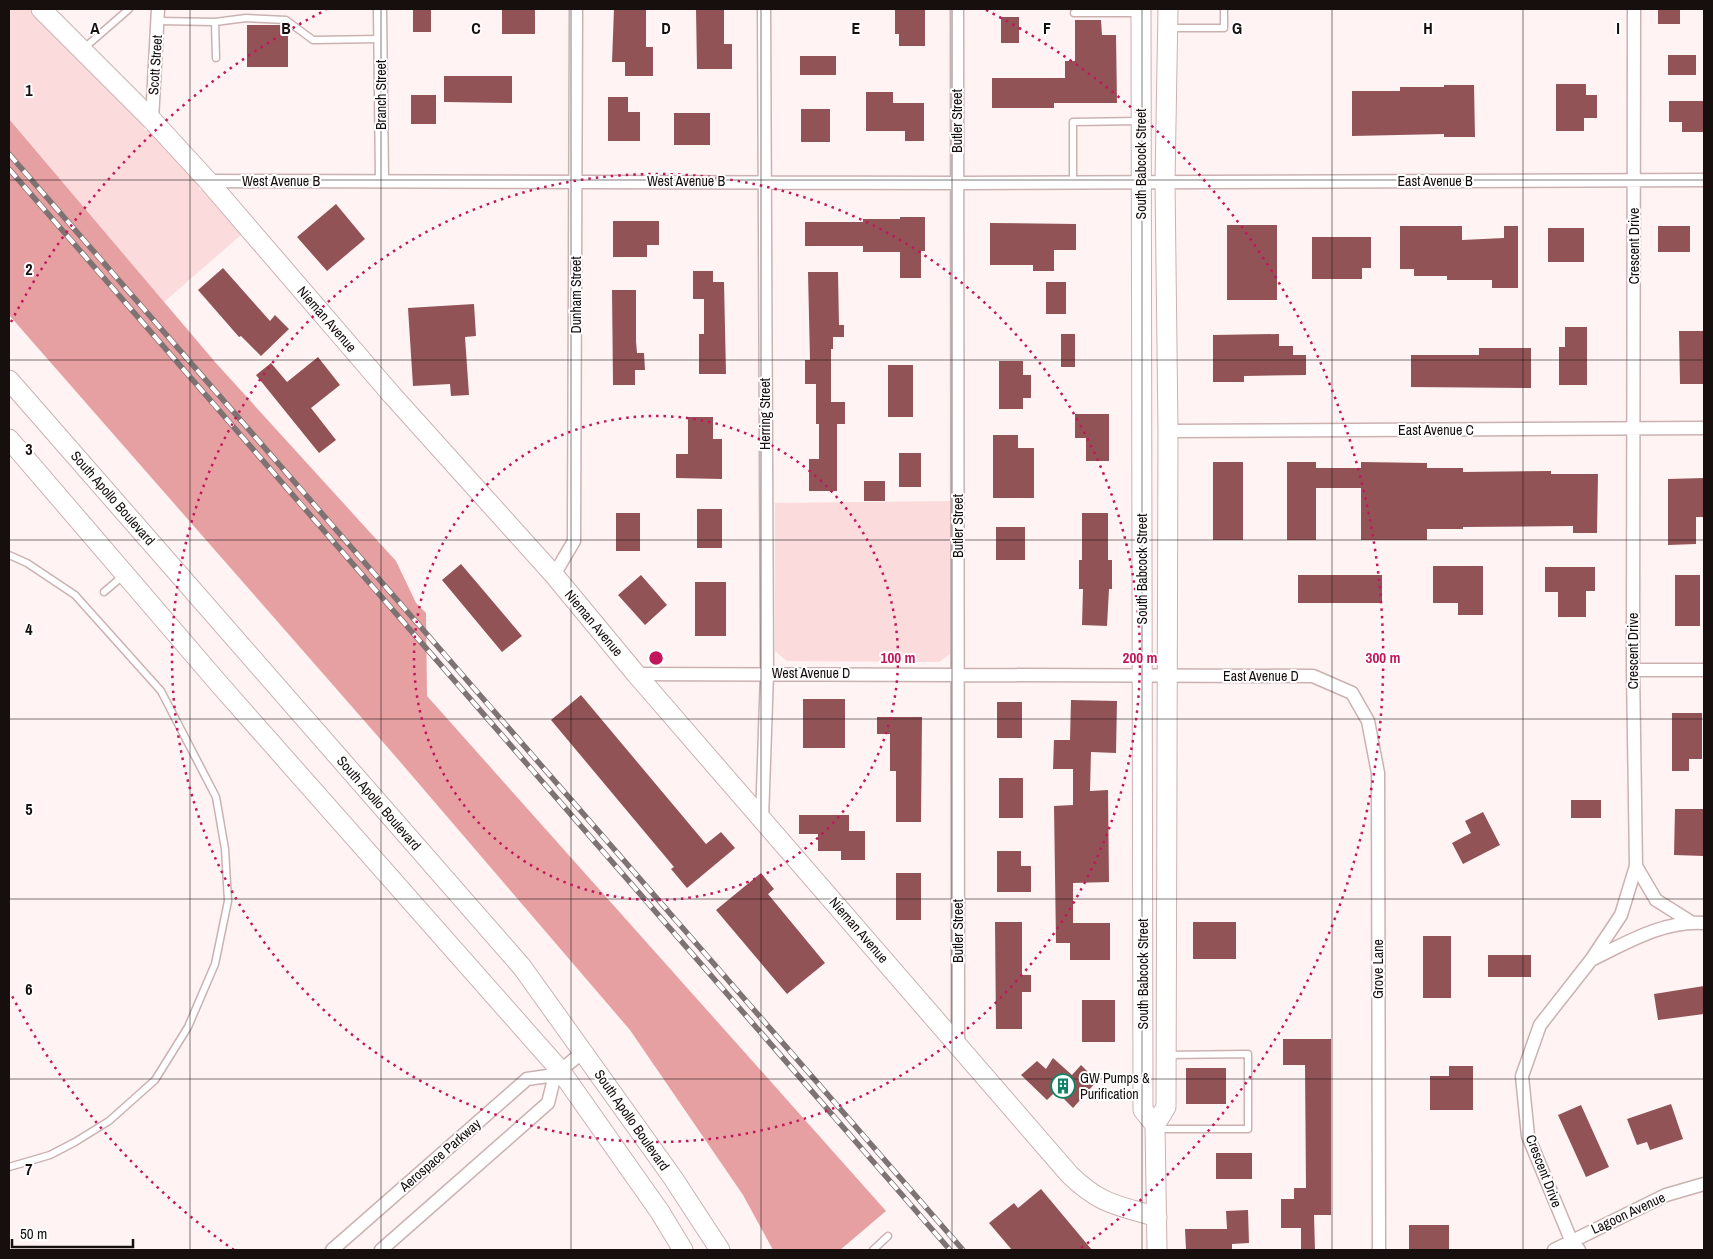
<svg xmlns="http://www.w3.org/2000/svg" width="1713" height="1259" font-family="'Archivo Narrow',sans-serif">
	<rect width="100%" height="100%" fill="#fff3f3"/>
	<path fill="#fbdbdc" d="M9,9H29L144,125V130H149L199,185V190H204L242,234L164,302L9,119Z
		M950,501V654L939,662L787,661L775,651V503Z"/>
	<path fill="#e7a0a2" d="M9,119L215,362L396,561L416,603L426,613L427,696L886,1211L840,1250H773L743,1195L630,1030L396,757L9,315Z"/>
	<path fill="#925356" d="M413,9H431V32H413Z
		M502,9H535V34H502Z
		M614,9H646V47H653V76H625V62H612Z
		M696,9H724V44H732V69H697Z
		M895,9H925V46H899V34H895Z
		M1658,9H1680V24H1658Z
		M1001,17H1019V43H1001Z
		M1075,20H1101L1102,35H1116L1117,103H1054V108H992V78H1065V61H1075Z
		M247,25H285L288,28V67H247Z
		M1668,55H1696V75H1668Z
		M800,56H836V75H800Z
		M444,76H512V103L444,102Z
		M1556,84H1586V95H1597V118H1584V131H1556Z
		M1444,85H1474L1475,137H1444V134L1352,136V91H1400V87H1444Z
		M866,92H893V103H924V141H905V131H866Z
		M411,95H436V124H411Z
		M608,97H628V112H640V141H608Z
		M1669,101H1704V132H1682V122H1669Z
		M801,109H830V142H801Z
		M674,113H710V145H674Z
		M336,204L365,239L327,271L297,237Z
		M900,217H925V251H921V278H900V252H863V246H805V222H863V219H900Z
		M613,221H659V245H647V257H613Z
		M990,223L1076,224V250H1054V271H1033V265H990Z
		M1227,225H1277V300H1227Z
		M1400,226H1462V240L1504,238V226H1518V288H1492V280H1447V276H1414V269H1400Z
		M1658,226H1690V252H1658Z
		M1548,228H1584V262H1548Z
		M1312,237H1371V268H1362V279H1312Z
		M223,268L270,321L275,315L289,329L261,356L241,336L239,337L198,290Z
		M693,271H713V282H724L726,374H699V334H704V299H693Z
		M808,272H838L839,325H844V337H833V349H831V402H845V424H837V491H809V459H819V424H816V384H805V360H810Z
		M1046,282H1066V314H1046Z
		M612,290H636V341L637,353H644L645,370H635V385H613Z
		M474,304L476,336L465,337L469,395L451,396L450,384L413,386L408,308Z
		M1565,327H1587V385H1559V347H1565Z
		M1679,331H1704V384H1680Z
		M1061,334H1075V367H1061Z
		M1279,334V346H1293V355H1306V375L1244,376V382H1213V335Z
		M1479,348H1531V388L1411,387V355H1479Z
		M318,357L340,385L311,408L336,440L319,453L256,375L271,363L287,382Z
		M999,361H1023V375H1031V398H1023V409H999Z
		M888,365H913V417H888Z
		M1075,414H1109V461H1086V438H1075Z
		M688,417H713V439H722V479L676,478V454H688Z
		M993,435H1018V448H1034V498H993Z
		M899,453H921V487H899Z
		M1213,462H1243V540H1213Z
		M1287,462H1316V468H1361V462L1427,463V468H1463V472L1551,471V474H1598L1597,533H1573V526L1463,527V529H1427V540H1361V488H1316V540H1287Z
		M1704,478V517H1696V544L1668,545V479Z
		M864,481H885V501H864Z
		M697,509H722V548H697Z
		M616,513H640V551H616Z
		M1082,513H1108V560H1112V589H1109L1107,626L1082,625L1083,589H1079V560H1082Z
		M996,527H1025V560H996Z
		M461,564L522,636L502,652L442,580Z
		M1433,566H1483V615H1458V603H1433Z
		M1545,567H1595V591H1586V617H1558V592H1545Z
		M641,575L667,605L645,625L618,595Z
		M1298,575H1382V603H1298Z
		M1675,575H1700V626H1675Z
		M695,582H726V636H695Z
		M581,695L706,844L721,832L735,848L687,888L671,869L674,867L551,720Z
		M803,699H845V748H803Z
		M1071,700L1117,701L1116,753L1091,752L1090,791L1108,790L1109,882L1073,883V923H1110V960H1070V943H1056L1054,806L1073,805V769H1053L1054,740H1070Z
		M997,702H1022V738H997Z
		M1672,713H1702V759H1689V771H1672Z
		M877,717H922L921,822H896V771H890V734H877Z
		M999,778H1023V818H999Z
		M1571,800H1601V818H1571Z
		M1675,809H1704V856L1674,855Z
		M1483,812L1500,845L1463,864L1452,843L1471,833L1465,821Z
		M799,815H849V831H865V860H841V851H818V834H799Z
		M997,851H1021V866H1031V892H997Z
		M761,873L774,889L768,894L825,963L787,994L716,910Z
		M896,873H921V920H896Z
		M995,922H1022V975H1031V992H1022V1029H996Z
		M1193,922H1236V959H1193Z
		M1423,936H1451V998H1423Z
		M1488,955H1531V977H1488Z
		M1704,986V1014L1658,1020L1654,994Z
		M1082,1000H1115V1042H1082Z
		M1283,1039H1331V1215H1314L1315,1250H1301V1228H1281V1199H1294V1188H1306L1305,1065H1283Z
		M1053,1058L1072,1075L1081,1065L1097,1081L1073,1108L1056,1091L1047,1100L1021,1075L1037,1061L1046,1069Z
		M1449,1066H1473V1110H1430V1076H1449Z
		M1186,1068H1226V1104H1186Z
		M1671,1104L1683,1139L1650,1150L1647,1142L1637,1145L1627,1119Z
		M1581,1105L1609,1167L1586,1177L1558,1115Z
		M1216,1153H1252V1179H1216Z
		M1041,1189L1092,1250H1012L989,1223L1014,1203L1018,1208Z
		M1248,1210L1249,1243L1232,1244V1250H1186L1185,1229H1227L1226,1211Z
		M1409,1225H1449V1250H1409Z"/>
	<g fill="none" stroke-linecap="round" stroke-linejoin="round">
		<g stroke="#ccb1b1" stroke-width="9">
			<path id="lane" d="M1074,13H1138
				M158,21L215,22L216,58
				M215,22L246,18L286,20L313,40L381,39
				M1170,28H1224V9
				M83,49L129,9
				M1073,182V122L1140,121
				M9,555L27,563L75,595L161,691L216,797L225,849L228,901L215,964L188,1027L155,1080L109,1121L75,1142L50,1155L9,1167
				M104,592L124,575
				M1156,1129H1248V1054L1167,1055
				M873,1250L888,1236"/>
		</g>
		<g stroke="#ccb1b1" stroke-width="15">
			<path id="street" d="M380,9L382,180
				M957,9L958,1044
				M152,120L158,9
				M208,181L957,183L1704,180
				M1168,431L1704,428
				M554,575L574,541L576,9
				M1633,670H1704
				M636,674L1313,676L1352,693L1368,721L1378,773L1379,1250
				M762,819L767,673L764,9
				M1636,866L1656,900L1691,922
				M1591,960C1626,943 1664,920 1704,923
				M332,1250L527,1079L555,1075L584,1051
				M381,1250L548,1103L555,1075
				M1554,1250L1666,1195L1704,1184
				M1579,1250L1571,1240L1528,1136L1522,1076L1540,1025L1591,960L1621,915L1636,866L1633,670L1634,9"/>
		</g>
		<g stroke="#ccb1b1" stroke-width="21">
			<path id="secondary" d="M41,9L152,120L208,181L392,395L554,575L636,674L1070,1175C1101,1205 1117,1205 1157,1217
				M1141,9L1143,1110L1155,1125
				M9,380L522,967L673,1178L720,1250
				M9,439L220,685L560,1070L660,1212L683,1250
				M1157,1250L1155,1125L1166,1107L1168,431L1165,181L1168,9"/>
		</g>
		<use href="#lane" stroke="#fff" stroke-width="6"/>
		<use href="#street" stroke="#fff" stroke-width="12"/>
		<use href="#secondary" stroke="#fff" stroke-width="19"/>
		<g stroke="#7d7373" stroke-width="5.5">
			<path id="rail" d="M9,154L963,1250
				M9,169L950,1250"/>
		</g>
		<use href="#rail" stroke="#fff" stroke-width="4" stroke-dasharray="11" stroke-linecap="butt"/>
	</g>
	<path fill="none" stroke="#170e0e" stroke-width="1" stroke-opacity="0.55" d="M190,9V1250M381,9V1250M571,9V1250M761,9V1250M952,9V1250M1142,9V1250M1332,9V1250M1523,9V1250M9,180H1704M9,360H1704M9,540H1704M9,719H1704M9,899H1704M9,1079H1704"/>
	<g fill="none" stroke="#c2185b" stroke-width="2.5" stroke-dasharray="2.5 5">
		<circle cx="656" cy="658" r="242"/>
		<circle cx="656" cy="658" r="484"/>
		<path d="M234 1250A727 727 0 0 1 11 994M11 322A727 727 0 0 1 326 10M986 10A727 727 0 0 1 1078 1250"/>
	</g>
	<defs>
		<g id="building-ring" transform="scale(1.25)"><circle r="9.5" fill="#fff" stroke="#0f8464" stroke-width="1.5"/><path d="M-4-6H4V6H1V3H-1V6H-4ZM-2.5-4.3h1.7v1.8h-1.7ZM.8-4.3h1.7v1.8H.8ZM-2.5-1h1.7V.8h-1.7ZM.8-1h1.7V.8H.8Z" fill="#0f8464"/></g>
	</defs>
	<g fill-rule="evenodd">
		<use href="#building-ring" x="1063" y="1086"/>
	</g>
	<g text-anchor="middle" stroke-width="4" stroke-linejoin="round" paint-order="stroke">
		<g font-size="14" fill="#170e0e" stroke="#fff">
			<text transform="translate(155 65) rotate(-86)" y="5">Scott Street</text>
			<text transform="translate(381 95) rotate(-90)" y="5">Branch Street</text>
			<text transform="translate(957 121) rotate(-90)" y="5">Butler Street</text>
			<text transform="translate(1141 164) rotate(-90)" y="5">South Babcock Street</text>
			<text x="281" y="186">West Avenue B</text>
			<text x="686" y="186">West Avenue B</text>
			<text x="1435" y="186">East Avenue B</text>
			<text transform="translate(1634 246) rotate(-90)" y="5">Crescent Drive</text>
			<text transform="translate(576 295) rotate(-90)" y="5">Dunham Street</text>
			<text transform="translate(327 319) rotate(49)" y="5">Nieman Avenue</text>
			<text transform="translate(765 414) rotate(-90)" y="5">Herring Street</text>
			<text x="1436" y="435">East Avenue C</text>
			<text transform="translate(113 498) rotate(49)" y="5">South Apollo Boulevard</text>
			<text transform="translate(958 526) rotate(-90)" y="5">Butler Street</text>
			<text transform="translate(1142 569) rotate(-90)" y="5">South Babcock Street</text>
			<text transform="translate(594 623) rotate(50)" y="5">Nieman Avenue</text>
			<text transform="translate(1633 651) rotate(-90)" y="5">Crescent Drive</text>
			<text x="811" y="678">West Avenue D</text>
			<text x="1261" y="681">East Avenue D</text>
			<text transform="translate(379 803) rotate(49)" y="5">South Apollo Boulevard</text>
			<text transform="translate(859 930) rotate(49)" y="5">Nieman Avenue</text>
			<text transform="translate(958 931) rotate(-90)" y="5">Butler Street</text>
			<text transform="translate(1378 969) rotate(-90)" y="5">Grove Lane</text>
			<text transform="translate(1143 974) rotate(-90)" y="5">South Babcock Street</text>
			<text transform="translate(632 1120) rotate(55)" y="5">South Apollo Boulevard</text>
			<text transform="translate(440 1155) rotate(-41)" y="5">Aerospace Parkway</text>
			<text transform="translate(1544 1171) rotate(69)" y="5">Crescent Drive</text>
			<text transform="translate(1628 1213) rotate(-25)" y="5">Lagoon Avenue</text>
		</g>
		<g font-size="14" fill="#170e0e" stroke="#fff" text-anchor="start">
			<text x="1080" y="1083">GW Pumps &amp;<tspan x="1080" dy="16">Purification</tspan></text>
		</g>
	</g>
	<g font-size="16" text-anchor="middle" font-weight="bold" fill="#170e0e" stroke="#fff" stroke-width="4" stroke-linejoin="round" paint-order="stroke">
		<text x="95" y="34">A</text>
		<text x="286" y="34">B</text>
		<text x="476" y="34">C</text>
		<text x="666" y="34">D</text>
		<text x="856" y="34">E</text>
		<text x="1047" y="34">F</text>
		<text x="1237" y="34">G</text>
		<text x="1428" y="34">H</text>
		<text x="1618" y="34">I</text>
		<text x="29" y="96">1</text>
		<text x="29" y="275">2</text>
		<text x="29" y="455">3</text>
		<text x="29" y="635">4</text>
		<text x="29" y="815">5</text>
		<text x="29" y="995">6</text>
		<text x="29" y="1175">7</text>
	</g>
	<circle cx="656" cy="658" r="8" fill="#c2185b" stroke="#fff" stroke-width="2.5"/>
	<g font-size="15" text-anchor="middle" font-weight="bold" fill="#c2185b" stroke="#fff" stroke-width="4" stroke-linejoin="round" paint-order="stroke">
		<text x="898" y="663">100 m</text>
		<text x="1140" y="663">200 m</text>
		<text x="1383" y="663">300 m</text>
	</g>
	<rect width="1713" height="1259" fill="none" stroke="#170e0e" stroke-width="20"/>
	<path d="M12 1239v8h121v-8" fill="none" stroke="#170e0e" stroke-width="2.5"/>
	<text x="20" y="1239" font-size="15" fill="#170e0e" stroke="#ffffff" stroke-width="4" paint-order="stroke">50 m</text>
</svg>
